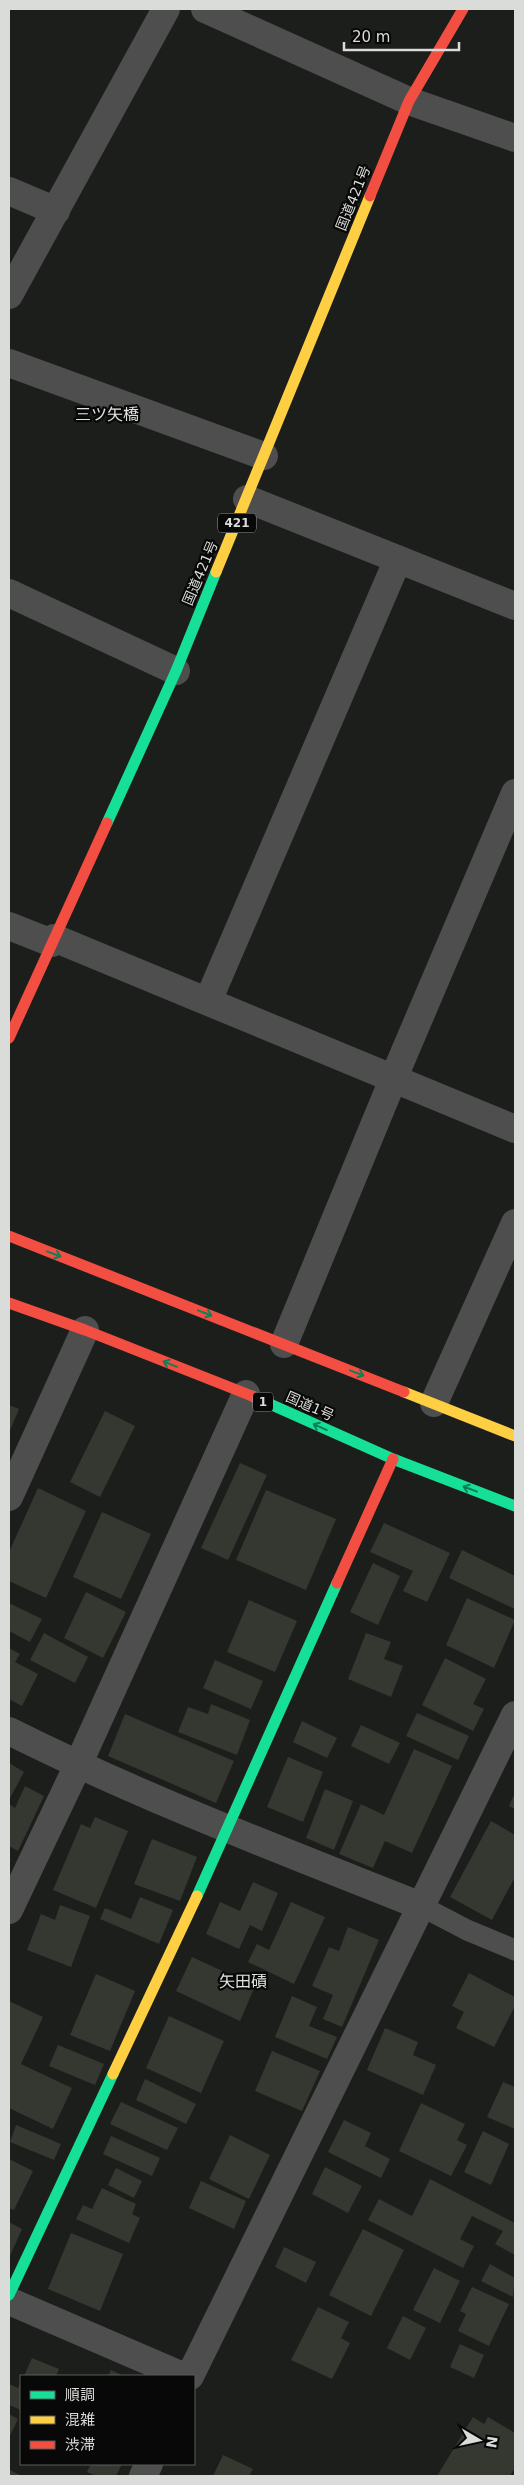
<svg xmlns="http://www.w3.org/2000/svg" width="524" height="2485" font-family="'DejaVu Sans','Noto Sans JP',sans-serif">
	<rect width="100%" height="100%" fill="#1c1e1b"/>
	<path fill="#343830" d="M9,1405L19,1409L9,1433Z
		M105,1411L135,1426L100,1497L70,1482Z
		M240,1463L267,1475L228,1560L201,1548Z
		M38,1488L86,1511L46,1598L9,1581V1552Z
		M266,1490L336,1519L306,1590L236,1560Z
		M102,1512L151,1534L121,1599L73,1577Z
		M384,1523L450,1553L427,1602L403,1591L413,1571L370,1552Z
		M462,1550L515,1576V1609L449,1578Z
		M373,1563L400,1576L378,1625L350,1612Z
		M86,1592L126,1612L103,1658L64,1638Z
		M467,1598L515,1620L494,1668L446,1645Z
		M249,1600L297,1621L275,1672L227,1652Z
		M9,1603L42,1619L30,1642L9,1631Z
		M44,1633L88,1657L75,1683L30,1660Z
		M366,1633L391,1642L384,1659L403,1666L391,1697L348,1679Z
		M9,1648L20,1654L15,1662L38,1674L22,1706L9,1699Z
		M445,1658L486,1679L473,1704L484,1709L473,1731L422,1705Z
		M215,1660L263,1681L251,1709L203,1688Z
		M211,1704L250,1720L237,1755L178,1732L188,1707L208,1714Z
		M417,1713L469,1736L458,1760L406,1736Z
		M125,1714L234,1761L216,1803L108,1756Z
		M302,1721L337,1738L327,1758L293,1742Z
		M361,1725L400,1743L389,1764L351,1746Z
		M414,1749L452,1766L412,1853L385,1841L373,1868L339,1854L361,1804L384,1815Z
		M288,1757L323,1772L303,1822L267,1807Z
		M9,1763L24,1772L9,1800Z
		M25,1786L44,1796L18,1851L9,1846V1804L15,1808Z
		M325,1789L353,1801L334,1850L306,1838Z
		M515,1793V1809L509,1806Z
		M95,1817L128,1831L96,1908L53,1890L81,1824L90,1828Z
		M491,1821L515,1835V1877L492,1920L450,1897Z
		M152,1839L197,1857L180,1901L134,1884Z
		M253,1882L278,1893L262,1931L250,1925L239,1949L206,1934L220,1902L240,1911Z
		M140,1897L173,1910L159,1944L100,1919L105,1908L131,1919Z
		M291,1902L325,1917L294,1984L248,1962L257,1944L269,1950Z
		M60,1905L90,1916L71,1967L27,1950L41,1914L55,1920Z
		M348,1927L379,1940L342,2027L323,2019L333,1995L312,1986L329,1947L339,1951Z
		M192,1957L255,1986L240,2021L176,1991Z
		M469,1973L515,1997V2006L494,2047L456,2028L464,2012L452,2006Z
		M96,1974L135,1991L110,2051L70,2035Z
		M292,1996L317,2007L309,2026L337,2037L327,2059L275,2037Z
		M9,2001L43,2017L21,2064L72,2088L53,2129L9,2108Z
		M169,2016L224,2041L201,2093L146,2068Z
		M385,2028L418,2042L413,2055L436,2065L423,2095L367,2070Z
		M58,2045L104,2064L95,2085L49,2066Z
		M272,2051L320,2071L302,2111L255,2091Z
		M145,2079L196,2104L186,2124L136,2100Z
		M503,2082L515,2087V2129L487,2117Z
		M121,2102L178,2128L167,2150L110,2124Z
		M421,2103L465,2124L457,2140L467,2145L451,2176L399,2151Z
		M344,2120L371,2133L365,2146L390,2159L381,2178L328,2152Z
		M16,2125L61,2144L54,2160L10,2142Z
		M483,2131L509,2144L491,2185L464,2172Z
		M230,2135L270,2155L249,2199L209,2179Z
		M111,2136L160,2158L152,2176L103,2154Z
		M9,2159L33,2171L14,2210L9,2208Z
		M325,2167L362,2186L348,2213L312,2194Z
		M116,2168L142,2181L134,2198L108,2185Z
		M430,2179L515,2223V2255L495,2244L503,2231L472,2216L460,2239L474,2246L463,2268L368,2220L379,2199L412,2216Z
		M201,2181L246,2201L234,2229L189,2208Z
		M102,2188L136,2204L132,2214L140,2218L129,2243L76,2219L83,2205L92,2209Z
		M9,2222L22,2229L9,2258Z
		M363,2229L404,2250L371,2316L329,2295Z
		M71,2233L123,2254L100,2311L48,2289Z
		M284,2247L316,2262L306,2283L275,2267Z
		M490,2264L515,2278L513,2297L481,2281Z
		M434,2268L460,2281L440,2323L413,2310Z
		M472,2287L509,2304L489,2346L458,2331L466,2314L460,2311Z
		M318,2307L349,2322L341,2338L350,2343L332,2379L291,2360Z
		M403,2316L426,2328L410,2360L387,2348Z
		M460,2344L484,2355L474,2378L450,2367Z
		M32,2358L59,2369L56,2376H24Z
		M111,2370L124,2376H108Z
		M21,2382V2410L9,2405V2384L18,2388Z
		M9,2414L18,2419L9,2438Z
		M473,2417L484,2424L488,2417L515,2433V2468L510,2476H437Z
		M223,2455L253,2469L249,2476H213Z
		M91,2464H122L116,2476H96L87,2472Z
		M10,2470L22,2476H9Z"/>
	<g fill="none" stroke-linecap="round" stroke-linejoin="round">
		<path stroke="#4d4e4d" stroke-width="21" d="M421,1906L467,1930L515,1950"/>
		<path stroke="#4d4e4d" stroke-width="28" d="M205,9L409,101L515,138
			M9,191L56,211
			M9,295L166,9
			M9,363L264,456
			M247,499L515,606
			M9,593L176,671
			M9,926L52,943
			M54,938L515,1129
			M208,1001L398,559
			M284,1344L394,1077L515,793
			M434,1403L515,1223
			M9,1497L85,1330
			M9,1731C143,1798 283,1851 421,1906
			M9,1910L78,1765L246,1394
			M9,2301L183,2376
			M190,2376L515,1715
			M143,2476L149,2464"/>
		<path stroke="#16e098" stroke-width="11" d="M107,823L176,671L216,572
			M252,1396L393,1459L515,1506
			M197,1896L337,1583
			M9,2295L113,2074"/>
		<path stroke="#ffcf43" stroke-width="11" d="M216,572L370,196
			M404,1392L515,1436
			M113,2074L197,1896"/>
		<path stroke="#f24e42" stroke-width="11" d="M370,196L409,101L463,9
			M9,1038L107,823
			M9,1236L404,1392
			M9,1303L85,1330L252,1396
			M337,1583L393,1459"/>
	</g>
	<defs><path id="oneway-shaft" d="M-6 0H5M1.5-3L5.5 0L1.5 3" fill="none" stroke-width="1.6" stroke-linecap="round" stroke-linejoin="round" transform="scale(1.25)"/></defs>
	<g stroke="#0f7f57">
		<use href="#oneway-shaft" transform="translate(54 1254) rotate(21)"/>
		<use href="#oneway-shaft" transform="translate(205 1313) rotate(21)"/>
		<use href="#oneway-shaft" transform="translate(170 1364) rotate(-158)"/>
		<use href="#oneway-shaft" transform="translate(357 1373) rotate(21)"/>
		<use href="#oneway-shaft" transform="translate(320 1427) rotate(-156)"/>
		<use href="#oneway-shaft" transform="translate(470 1489) rotate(-159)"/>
	</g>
	<g text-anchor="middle" stroke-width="4.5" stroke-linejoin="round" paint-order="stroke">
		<g fill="#070807" stroke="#9b9c9a" stroke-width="1">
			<rect x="218" y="513.5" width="38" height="19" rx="4"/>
			<rect x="253" y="1392.5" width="20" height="19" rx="4"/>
		</g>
		<g font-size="12" font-weight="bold" fill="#dadcd9">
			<text x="237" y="527">421</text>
			<text x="263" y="1406">1</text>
		</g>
		<g font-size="14" fill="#dadcd9" stroke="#070807">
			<text transform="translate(353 198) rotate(-68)" y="5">国道421号</text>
			<text transform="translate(200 573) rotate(-67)" y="5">国道421号</text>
			<text transform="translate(310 1406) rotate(24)" y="5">国道1号</text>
		</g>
		<g font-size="16" fill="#e1e4de" stroke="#070807">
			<text x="107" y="420">三ツ矢橋</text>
			<text x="243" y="1987">矢田磧</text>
		</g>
	</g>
	<rect width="524" height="2485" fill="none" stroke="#dadcd9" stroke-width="20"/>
	<rect x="20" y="2375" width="175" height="90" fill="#070807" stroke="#5b5d5b"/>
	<rect x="30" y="2391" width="25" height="8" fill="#16e098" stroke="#5b5d5b"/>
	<text x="65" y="2400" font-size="15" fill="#dadcd9">順調</text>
	<rect x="30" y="2416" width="25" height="8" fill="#ffcf43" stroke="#5b5d5b"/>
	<text x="65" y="2425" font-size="15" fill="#dadcd9">混雑</text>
	<rect x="30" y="2441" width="25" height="8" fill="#f24e42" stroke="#5b5d5b"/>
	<text x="65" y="2450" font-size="15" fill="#dadcd9">渋滞</text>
	<g transform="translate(479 2440) rotate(99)" stroke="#070807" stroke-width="4" paint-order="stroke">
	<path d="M0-4L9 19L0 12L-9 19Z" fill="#dadcd9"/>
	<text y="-8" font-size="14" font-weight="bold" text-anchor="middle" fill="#dadcd9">N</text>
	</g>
	<path d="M344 42v8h115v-8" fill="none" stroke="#dadcd9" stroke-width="2.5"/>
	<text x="352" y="42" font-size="15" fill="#dadcd9" stroke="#070807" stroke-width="4" paint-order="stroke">20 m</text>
</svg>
